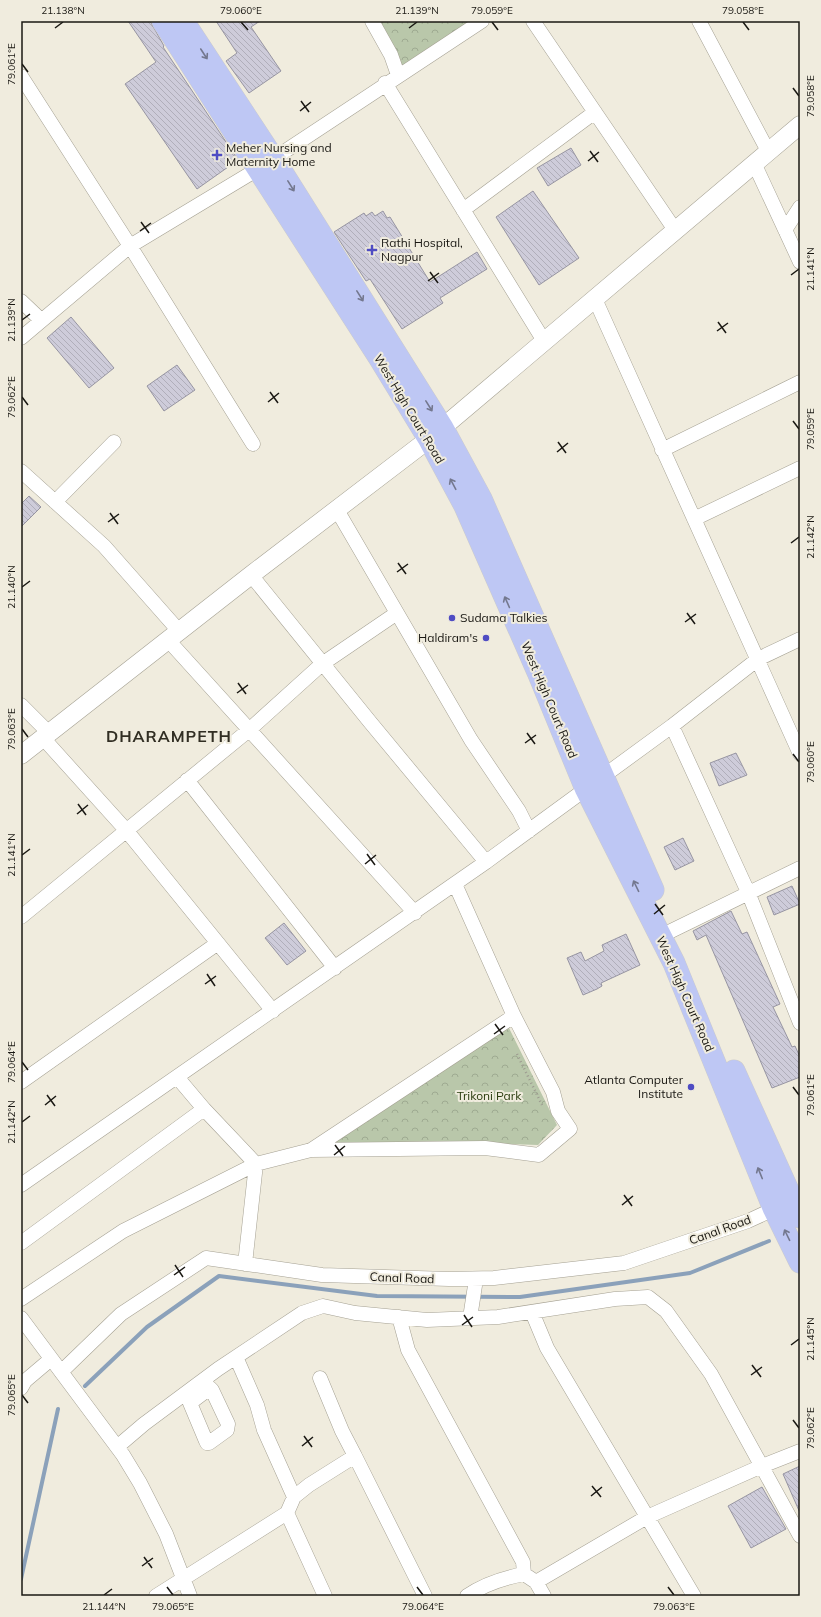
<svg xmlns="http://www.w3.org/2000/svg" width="821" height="1617" font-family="Mulish,sans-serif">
	<defs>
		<pattern id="park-crowns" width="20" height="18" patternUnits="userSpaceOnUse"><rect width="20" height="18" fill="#b9c7aa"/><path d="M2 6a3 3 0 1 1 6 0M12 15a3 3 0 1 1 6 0" fill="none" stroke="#9eaa91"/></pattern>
		<pattern id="building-back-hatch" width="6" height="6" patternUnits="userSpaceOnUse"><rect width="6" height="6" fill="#ceccda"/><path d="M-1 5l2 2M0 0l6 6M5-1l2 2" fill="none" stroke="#b0aeba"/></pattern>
	</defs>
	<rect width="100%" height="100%" fill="#f0ecde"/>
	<path fill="url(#park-crowns)" d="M374,21H478L400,69Z
		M509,1028L557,1125L538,1145L474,1143H322Z"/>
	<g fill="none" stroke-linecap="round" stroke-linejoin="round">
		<path stroke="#8ba1ba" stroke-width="4" d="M85,1386L147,1327L219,1276L377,1296L520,1297L690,1273L769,1241
			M21,1579L58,1409"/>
	</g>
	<path fill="url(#building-back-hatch)" stroke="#9795a2" d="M128,21H150L164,46L163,47L238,160L197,189L125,84L156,62Z
		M216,21H260L251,27L281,71L249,93L226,61L237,53Z
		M571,148L581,165L548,186L537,168Z
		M533,191L579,258L539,285L496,217Z
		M383,211L387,218L390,217L430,282L477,252L487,269L440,298L443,303L402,329L370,279L366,281L334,232L364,213L366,216L372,212L375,216Z
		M71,317L114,368L89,388L47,338Z
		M177,365L195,390L164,411L147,386Z
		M29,496L41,507L21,527V504Z
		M736,753L747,775L719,786L710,763Z
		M683,838L694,861L675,870L664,847Z
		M792,886L800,904L774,915L767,897Z
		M731,911L742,934L747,932L780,1004L773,1007L792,1047L795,1046L800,1057V1077L772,1088L706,935L697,940L693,931Z
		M284,923L306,951L287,965L265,938Z
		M626,934L640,965L601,983L602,986L597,989L583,995L567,958L581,952L585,961L604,951L602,945Z
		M800,1466V1513L783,1474Z
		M762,1487L786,1529L751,1548L728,1506Z"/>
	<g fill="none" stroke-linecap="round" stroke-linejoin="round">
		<g stroke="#a5a193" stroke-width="15">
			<path id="minor" d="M372,21L391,55L398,75
				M533,21L675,230
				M699,21L768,151
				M21,76L130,246L253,444
				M385,83L544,341
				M754,163L800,262
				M463,210L595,112
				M785,230L800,207
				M595,299L800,754
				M21,301L41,320
				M21,338L130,246L258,169L482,21
				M662,450L800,382
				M21,471L104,546L179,631
				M55,502L114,442
				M337,510L471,740L519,811L529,831
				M694,519L800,468
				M251,575L370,722L486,862
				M168,640L415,913
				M21,705L49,733
				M672,726L748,892L800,1023
				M43,738L126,830L273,1011
				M187,780L335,968
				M21,917L249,730L322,664L397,613
				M671,931L800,868
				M177,1077L204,1109
				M21,1082L218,943
				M311,1150L485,1148L539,1155L570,1129L558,1111L553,1092L514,1016L455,884
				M21,1185L486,862L672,726L758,659L800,639
				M21,1243L204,1109L256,1164L245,1264
				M21,1299L123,1231L256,1164L311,1150L514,1016
				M532,1312L547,1348L694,1596
				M399,1317L408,1350L523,1562L524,1574
				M21,1318L123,1455L140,1483L166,1534L190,1596
				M470,1318L476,1279
				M236,1357L257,1405L264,1430L294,1497
				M61,1372L121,1314L206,1258L322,1275L449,1279L494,1278L624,1263L748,1221L774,1209
				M320,1378L342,1431L355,1456
				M21,1388L25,1381L51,1359
				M186,1393L190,1403L206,1441L207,1443H209L227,1430L228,1424L212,1390L210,1388L190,1403
				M117,1447L144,1424L218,1369L302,1313L323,1306L355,1313L427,1320L498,1317L615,1299L648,1297L666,1311L711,1374L800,1536
				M287,1513L325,1596
				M536,1582L647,1517L762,1466L800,1451
				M156,1596L287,1513L294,1497L309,1485L355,1456L425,1596
				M467,1596C484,1584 503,1578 524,1574L536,1582L544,1596"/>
		</g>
		<g stroke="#a5a193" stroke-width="19">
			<path id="tertiary" d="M21,755L251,575L429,439L800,125"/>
		</g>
		<g stroke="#cdcccb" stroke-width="23">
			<path id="primary" d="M163,21L379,357L429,439L465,506L538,672L586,789L674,963L774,1209L800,1262
				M183,21L273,158L442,427L481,499L653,890
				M734,1071L800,1217"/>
		</g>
		<path stroke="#9c998f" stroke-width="2.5" stroke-dasharray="1 3" stroke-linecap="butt" d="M517,1054L542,1105"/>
		<use href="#minor" stroke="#fff" stroke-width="14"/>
		<use href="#tertiary" stroke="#fff" stroke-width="18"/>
		<use href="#primary" stroke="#bec7f4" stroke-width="22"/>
	</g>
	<defs><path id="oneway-shaft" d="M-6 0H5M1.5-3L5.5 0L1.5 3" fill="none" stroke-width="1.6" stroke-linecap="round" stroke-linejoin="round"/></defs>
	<g stroke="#74788f">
		<use href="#oneway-shaft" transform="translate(204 54) rotate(57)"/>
		<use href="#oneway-shaft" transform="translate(291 186) rotate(58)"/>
		<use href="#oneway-shaft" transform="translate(360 296) rotate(58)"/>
		<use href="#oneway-shaft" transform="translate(429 406) rotate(58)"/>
		<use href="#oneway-shaft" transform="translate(453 484) rotate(-118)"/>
		<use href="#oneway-shaft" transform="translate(507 602) rotate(-114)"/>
		<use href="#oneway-shaft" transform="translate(636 886) rotate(-116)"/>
		<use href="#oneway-shaft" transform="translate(760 1173) rotate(-112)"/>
		<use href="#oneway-shaft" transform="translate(787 1235) rotate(-116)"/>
	</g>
	<path fill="none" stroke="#1a1813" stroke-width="1.5" d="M241,22L248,30M492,22L498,30M743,22L749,30M55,28L63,22M409,28L417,22M22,64L28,72M793,88L799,96M301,101L309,112M300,111L311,102M590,151L598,162M588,161L599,152M141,222L149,233M140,231L151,223M430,272L438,283M791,275L799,269M428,281L439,273M22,320L30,314M718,322L726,333M717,331L728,323M270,392L278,403M22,397L28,405M268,402L279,393M793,421L799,429M558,442L566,453M557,452L568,443M110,513L118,524M108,522L119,514M791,543L799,537M398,563L406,574M397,572L408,564M22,587L30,581M687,613L695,624M685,622L696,614M238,683L246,694M237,693L248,685M22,729L28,737M527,733L535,744M525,743L536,735M793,754L799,762M78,804L86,815M77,814L88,805M367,854L375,865M22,855L30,849M365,864L376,855M655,904L663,915M654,914L665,905M207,974L215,986M205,984L216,976M495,1024L503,1035M494,1034L505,1026M22,1062L28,1070M793,1087L799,1095M47,1095L55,1106M45,1105L56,1096M22,1122L30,1116M335,1145L343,1156M334,1155L345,1146M624,1195L632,1206M622,1205L633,1196M175,1265L183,1277M174,1275L185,1267M464,1315L472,1327M462,1325L473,1317M791,1345L799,1339M752,1365L761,1377M751,1375L762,1367M22,1395L28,1403M793,1420L799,1428M304,1436L312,1447M302,1446L313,1437M592,1486L601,1497M591,1496L602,1487M144,1557L152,1568M142,1566L153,1558M167,1587L173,1595M417,1587L423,1595M668,1587L674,1595M104,1595L112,1589"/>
	<g fill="#4f4cc3" stroke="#f0ecde" stroke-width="1.5">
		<path d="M215 149h4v4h4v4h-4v4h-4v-4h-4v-4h4z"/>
		<path d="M370 244h4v4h4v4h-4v4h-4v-4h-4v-4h4z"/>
		<circle cx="452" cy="618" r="4"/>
		<circle cx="486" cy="638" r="4"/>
		<circle cx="691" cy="1087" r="4"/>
	</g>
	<g text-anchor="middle" stroke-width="4" stroke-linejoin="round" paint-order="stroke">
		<g font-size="12" fill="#1a1813" stroke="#f0ecde" text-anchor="start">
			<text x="226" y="152">Meher Nursing and<tspan x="226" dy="14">Maternity Home</tspan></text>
			<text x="381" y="247">Rathi Hospital,<tspan x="381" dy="14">Nagpur</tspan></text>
			<text x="460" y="622">Sudama Talkies</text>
			<text x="478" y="642" text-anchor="end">Haldiram's</text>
			<text x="683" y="1084" text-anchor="end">Atlanta Computer<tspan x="683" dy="14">Institute</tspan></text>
		</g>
		<g font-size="12" fill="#1a1813" stroke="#f0ecde">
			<text transform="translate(409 409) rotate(59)" y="4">West High Court Road</text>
			<text transform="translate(549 700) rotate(67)" y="4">West High Court Road</text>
			<text transform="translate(685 994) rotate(66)" y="4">West High Court Road</text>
			<text transform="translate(720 1230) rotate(-20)" y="4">Canal Road</text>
			<text transform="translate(402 1278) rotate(2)" y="4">Canal Road</text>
		</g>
		<g font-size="12" fill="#293b0d" stroke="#f0ecde">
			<text x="489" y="1100">Trikoni Park</text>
		</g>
		<g font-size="16" font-weight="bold" letter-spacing="1" fill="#312e23" stroke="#f0ecde">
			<text x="169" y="742">DHARAMPETH</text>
		</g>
	</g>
	<rect width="821" height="1617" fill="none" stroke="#f0ecde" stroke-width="44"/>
	<rect x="22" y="22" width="777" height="1573" fill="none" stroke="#1a1813" stroke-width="1.5"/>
	<g font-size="10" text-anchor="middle" fill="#1a1813">
		<text x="63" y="14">21.138°N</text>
		<text x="241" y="14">79.060°E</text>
		<text x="417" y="14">21.139°N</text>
		<text x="492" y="14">79.059°E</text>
		<text x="743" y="14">79.058°E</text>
		<text transform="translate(11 64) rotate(-90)" y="4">79.061°E</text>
		<text transform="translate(810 96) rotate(-90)" y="4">79.058°E</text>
		<text transform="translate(810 269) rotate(-90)" y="4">21.141°N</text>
		<text transform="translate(11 320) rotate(-90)" y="4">21.139°N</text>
		<text transform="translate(11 397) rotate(-90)" y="4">79.062°E</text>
		<text transform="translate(810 429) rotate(-90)" y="4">79.059°E</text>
		<text transform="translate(810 537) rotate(-90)" y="4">21.142°N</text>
		<text transform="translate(11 587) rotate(-90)" y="4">21.140°N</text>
		<text transform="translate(11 729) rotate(-90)" y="4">79.063°E</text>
		<text transform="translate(810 762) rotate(-90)" y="4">79.060°E</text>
		<text transform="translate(11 855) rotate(-90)" y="4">21.141°N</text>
		<text transform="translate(11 1062) rotate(-90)" y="4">79.064°E</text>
		<text transform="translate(810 1095) rotate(-90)" y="4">79.061°E</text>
		<text transform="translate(11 1122) rotate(-90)" y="4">21.142°N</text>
		<text transform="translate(810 1339) rotate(-90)" y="4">21.145°N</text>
		<text transform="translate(11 1395) rotate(-90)" y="4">79.065°E</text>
		<text transform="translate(810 1428) rotate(-90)" y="4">79.062°E</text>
		<text x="104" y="1610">21.144°N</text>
		<text x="173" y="1610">79.065°E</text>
		<text x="423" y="1610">79.064°E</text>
		<text x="674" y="1610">79.063°E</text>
	</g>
</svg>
